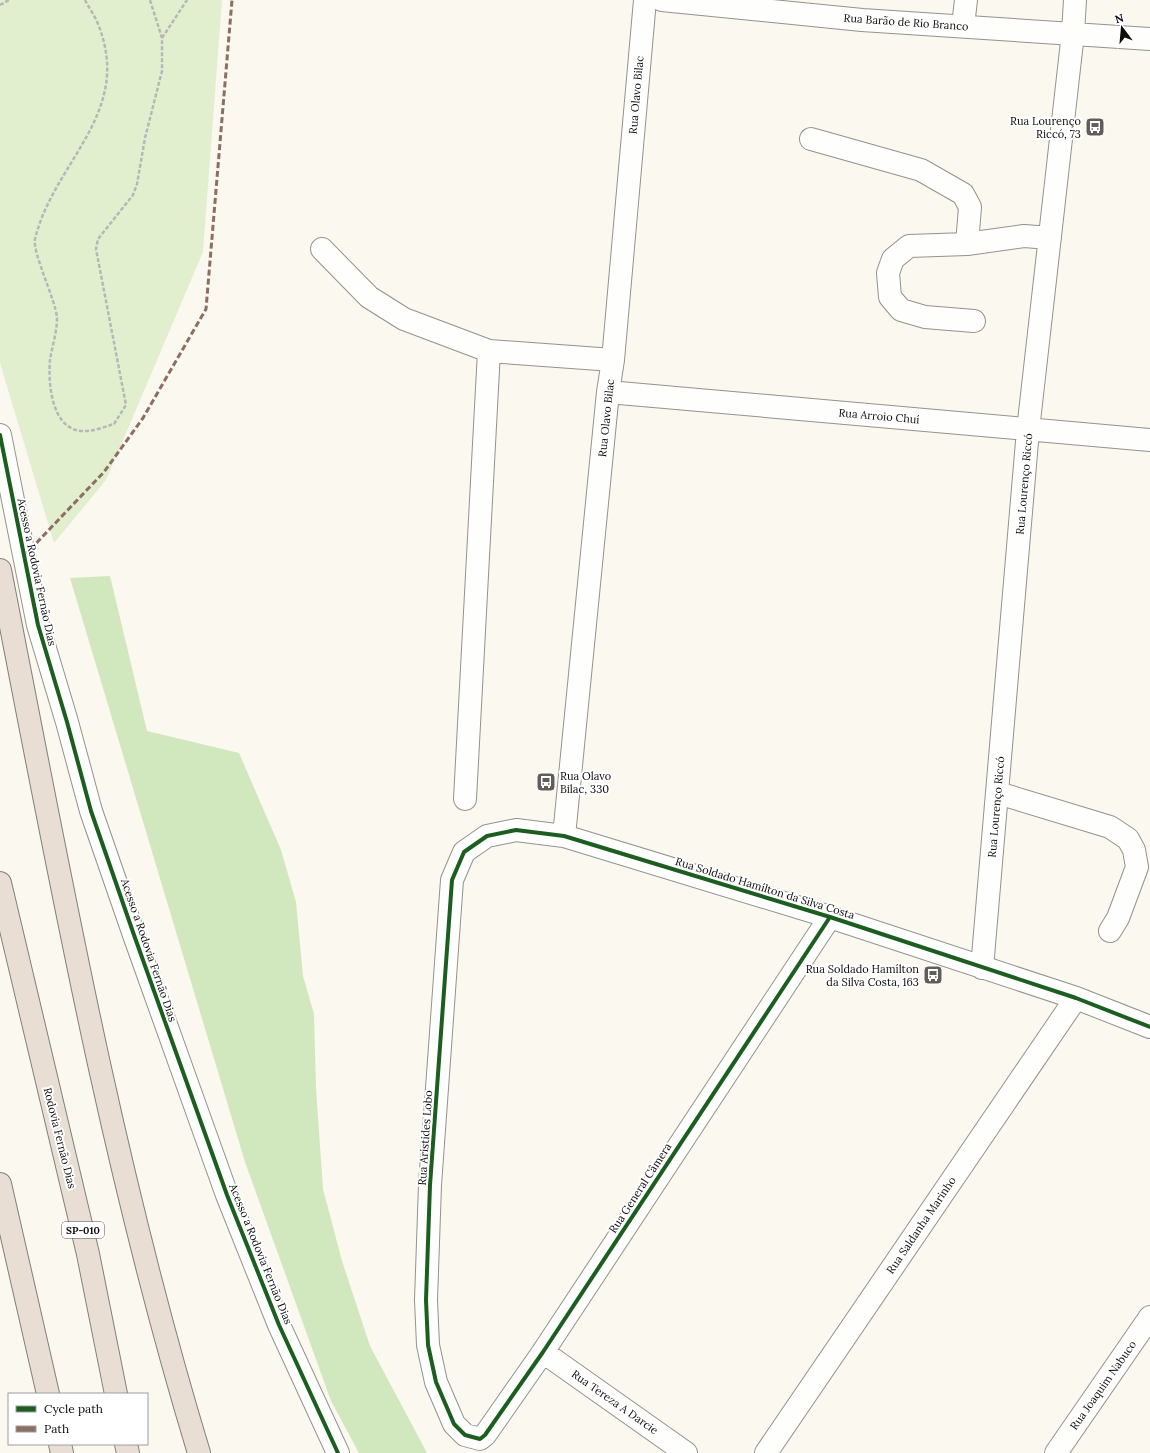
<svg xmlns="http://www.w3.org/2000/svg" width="1150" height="1453" font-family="Lora,serif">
	<rect width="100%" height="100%" fill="#faf8ef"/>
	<path fill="#e1efcf" d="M0,0H222L203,252L106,480L54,543L0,363Z"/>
	<path fill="#d1e7bd" d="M110,576L147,731L239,753L281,850L296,902L303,976L314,1014L316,1089L323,1189L342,1261L370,1346L427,1453H359L331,1401L245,1162L70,578Z"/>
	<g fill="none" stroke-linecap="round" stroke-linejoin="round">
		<g stroke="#93928e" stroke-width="24">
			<path id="minor" d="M662,0L862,20L1150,39
				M963,26L966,0
				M811,139L921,170L963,194L970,207L967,244L1024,236L1050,238
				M967,244L909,246L893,259L888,273L890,297L901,310L925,317L974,321
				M322,249L369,297L404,319L489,351L613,360
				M608,392L1150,440
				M0,435L38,625L67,722L91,811L134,935L227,1195L279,1325L338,1453
				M998,793L1110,827L1128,839L1134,850L1137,867L1118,918L1110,931
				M465,799L489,351
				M564,836L608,392L613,360L645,0
				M830,917L543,1352L485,1435L480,1439L465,1435L454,1424L436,1382L428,1345L426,1300L430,1185L452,880L464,852L487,836L516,830L564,836L830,917L1076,998L1150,1027
				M982,968L1028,430L1073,33L1075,0
				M543,1352L686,1453
				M766,1453L1076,998
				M1056,1453L1150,1317"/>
		</g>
		<g stroke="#807f7b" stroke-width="24">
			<path id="highway" d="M0,570C58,866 111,1164 199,1453
				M0,883L88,1254L116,1394
				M0,1184L48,1394
				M60,1444L62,1453
				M126,1444L128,1453"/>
		</g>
		<path stroke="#b7b7b5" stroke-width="2.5" stroke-dasharray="4 2" stroke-linecap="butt" d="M85,0C89,8 95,16 98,24C134,113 54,161 35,239C32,252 56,301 57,318C57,332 52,347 50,360C48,382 51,428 81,431C92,432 104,427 114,424L126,405L96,249L98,239L133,195L137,184L145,138L162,71V38L150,0
			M0,5L9,0
			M162,38L187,0"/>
		<use href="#minor" stroke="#fefefd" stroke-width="22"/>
		<use href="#highway" stroke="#e8ded4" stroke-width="22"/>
		<path stroke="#8d6e63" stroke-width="3" stroke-dasharray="6 3" stroke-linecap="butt" d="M24,556L104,472L143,418L206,309L232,0"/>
		<g stroke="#fff" stroke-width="6">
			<path id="cycleway" d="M0,435L38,625L67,722L91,811L134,935L227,1195L279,1325L338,1453
				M830,917L543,1352L485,1435L480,1439L465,1435L454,1424L436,1382L428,1345L426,1300L430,1185L452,880L464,852L487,836L516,830L564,836L830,917L1076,998L1150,1027"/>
		</g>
		<use href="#cycleway" stroke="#1b5e20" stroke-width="4"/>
	</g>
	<defs>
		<g id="bus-square" transform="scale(1)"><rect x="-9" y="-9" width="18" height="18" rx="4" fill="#5f5e5b" stroke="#fff"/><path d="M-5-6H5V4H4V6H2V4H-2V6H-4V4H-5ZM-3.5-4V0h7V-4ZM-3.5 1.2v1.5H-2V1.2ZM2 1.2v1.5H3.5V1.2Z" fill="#fff"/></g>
	</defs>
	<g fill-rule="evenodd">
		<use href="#bus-square" x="1095" y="127"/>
		<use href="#bus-square" x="546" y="782"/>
		<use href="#bus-square" x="933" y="975"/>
	</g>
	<g text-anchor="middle" stroke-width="4" stroke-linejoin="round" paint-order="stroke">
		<rect fill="#fff" stroke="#545454" stroke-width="1" x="62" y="1222" width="42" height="16" rx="3"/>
		<g font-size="10" font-weight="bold" fill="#0b0b0b">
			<text x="83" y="1234">SP-010</text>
		</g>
		<g font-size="11" fill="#0b0b0b" stroke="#fff">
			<text transform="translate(906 22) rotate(4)" y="4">Rua Barão de Rio Branco</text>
			<text transform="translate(636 95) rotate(-85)" y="4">Rua Olavo Bilac</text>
			<text transform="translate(879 416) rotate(5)" y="4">Rua Arroio Chuí</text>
			<text transform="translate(606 418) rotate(-84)" y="4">Rua Olavo Bilac</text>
			<text transform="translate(1024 484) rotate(-85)" y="4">Rua Lourenço Riccó</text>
			<text transform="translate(37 572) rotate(78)" y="4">Acesso a Rodovia Fernão Dias</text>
			<text transform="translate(996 807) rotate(-85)" y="4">Rua Lourenço Riccó</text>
			<text transform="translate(765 888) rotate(17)" y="4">Rua Soldado Hamílton da Silva Costa</text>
			<text transform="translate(149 950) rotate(71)" y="4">Acesso a Rodovia Fernão Dias</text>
			<text transform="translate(60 1138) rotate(76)" y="4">Rodovia Fernão Dias</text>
			<text transform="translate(425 1138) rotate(-86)" y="4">Rua Aristides Lobo</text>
			<text transform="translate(640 1188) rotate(-57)" y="4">Rua General Câmera</text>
			<text transform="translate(921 1225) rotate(-56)" y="4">Rua Saldanha Marinho</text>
			<text transform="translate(261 1254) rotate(68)" y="4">Acesso a Rodovia Fernão Dias</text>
			<text transform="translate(1103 1385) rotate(-55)" y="4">Rua Joaquim Nabuco</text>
			<text transform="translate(615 1402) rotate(35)" y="4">Rua Tereza A Darcie</text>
		</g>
		<g font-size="11" fill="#0b0b0b" stroke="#fff" text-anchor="end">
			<text x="1081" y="125">Rua Lourenço<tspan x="1081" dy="13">Riccó, 73</tspan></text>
			<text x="560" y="780" text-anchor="start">Rua Olavo<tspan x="560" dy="13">Bilac, 330</tspan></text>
			<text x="919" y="973">Rua Soldado Hamílton<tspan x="919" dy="13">da Silva Costa, 163</tspan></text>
		</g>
	</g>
	<rect x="8" y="1393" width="140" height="52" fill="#ffffff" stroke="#9d9d9d"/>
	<rect x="16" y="1406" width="20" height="6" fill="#1b5e20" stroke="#9d9d9d"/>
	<text x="44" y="1413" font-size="12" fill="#0b0b0b">Cycle path</text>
	<rect x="16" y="1426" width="20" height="6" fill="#8d6e63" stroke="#9d9d9d"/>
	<text x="44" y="1433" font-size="12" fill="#0b0b0b">Path</text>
	<g transform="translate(1122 28) rotate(344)" stroke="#ffffff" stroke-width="3" paint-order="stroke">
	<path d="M0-3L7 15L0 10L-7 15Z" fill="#0b0b0b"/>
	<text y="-6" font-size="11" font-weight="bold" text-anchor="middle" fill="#0b0b0b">N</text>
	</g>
</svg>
